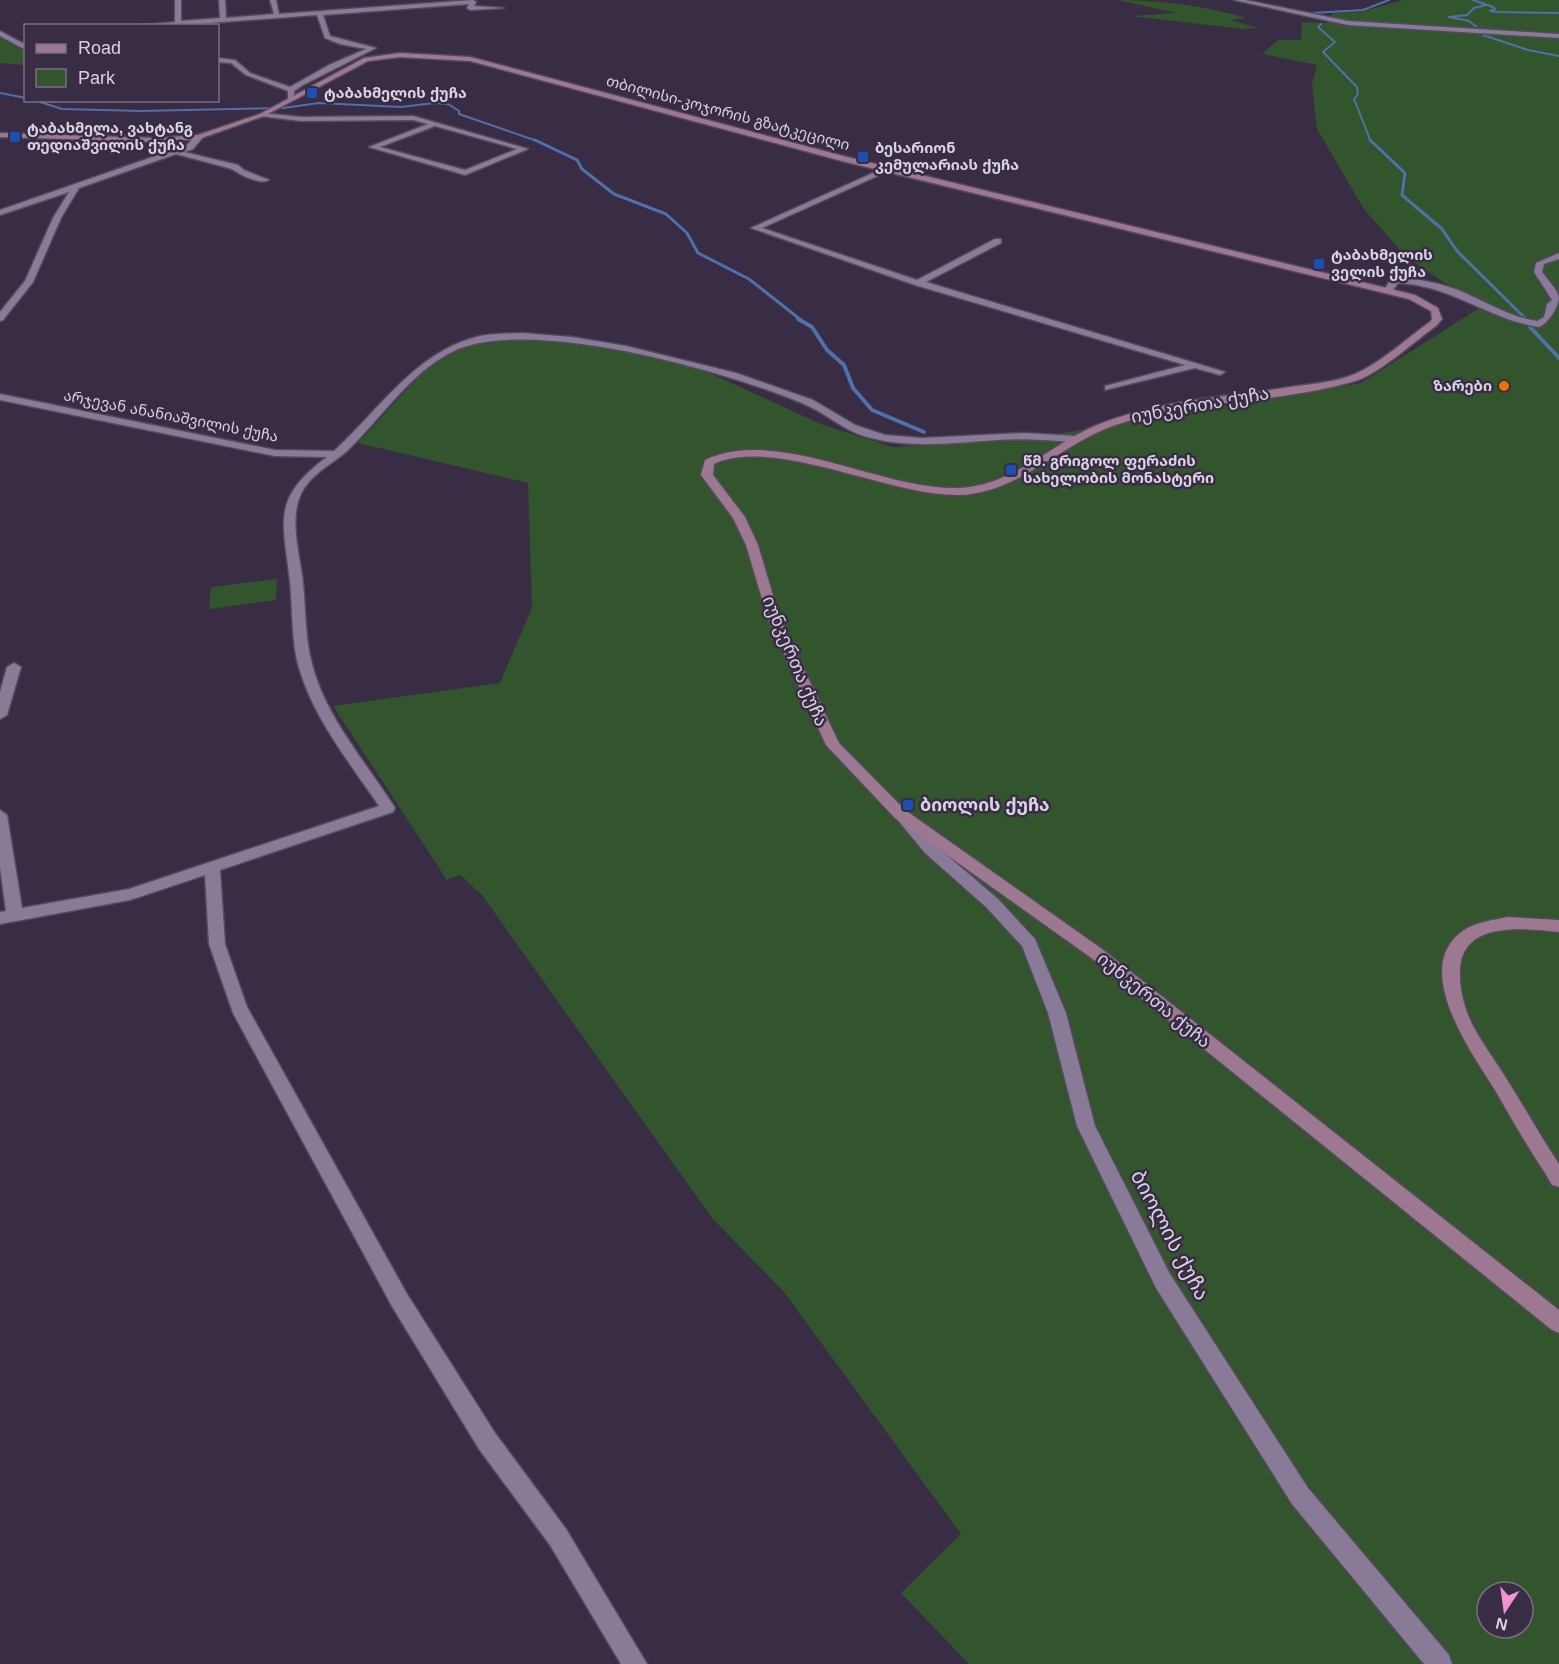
<svg xmlns="http://www.w3.org/2000/svg" width="1559" height="1664" font-family="Arial,'Noto Sans Georgian',sans-serif">
	<rect width="100%" height="100%" fill="#392c45"/>
	<path fill="#33552d" fill-rule="evenodd" d="M1117,0C1161,0 1205,6 1247,18L1230,20L1258,28L1243,29L1131,16L1177,13Z
		M1403,0H1559V1664H969L901,1593L961,1534L784,1292L712,1218L482,895L460,875L447,880L333,706L500,683L532,607L528,483L358,443L427,367L450,350L469,342L512,337L607,347L690,364L823,425L893,447L1039,437L1361,383L1481,307L1406,257L1364,209L1317,129L1312,84L1317,65L1262,54L1278,40H1301L1302,22L1328,23L1332,13L1360,12ZM1487,1592H1523V1628H1487Z
		M0,37L25,50V65L0,63Z
		M277,579L276,600L209,609L211,587Z"/>
	<g fill="none" stroke-linecap="round" stroke-linejoin="round">
		<path stroke="#4f70a8" stroke-width="2" d="M1473,0L1493,7L1495,9L1490,11L1498,12L1559,13
			M1312,13L1363,10L1389,0
			M1321,24L1318,27L1335,42L1323,52L1357,87L1358,94L1354,99L1371,142
			M1477,27L1469,21L1449,17L1467,15L1474,8L1486,5
			M1483,35L1528,50L1559,56
			M0,93L26,98
			M34,100L62,109L141,111L283,108L319,103L401,107L434,103L448,104L459,111V114L540,142"/>
		<path stroke="#4f70a8" stroke-width="3" d="M535,140L577,160L582,169L614,194L666,214L687,233L698,253L749,279L801,320
			M1370,140L1405,173L1402,195L1442,229L1457,251L1527,320"/>
		<path stroke="#4f70a8" stroke-width="4" d="M798,319L812,327L827,350L844,365L853,388L872,410L924,432
			M1526,319L1528,321
			M1530,327L1559,358"/>
		<g stroke="#54495d" stroke-width="3">
			<path id="street" d="M175,0H181V21L220,18L219,0H225L226,18L274,14L270,0H276L279,14L473,0L476,2L474,6L504,8L470,10L467,8L469,4L323,15L330,36L376,48L303,85L294,91V99L291,101L288,99V91L246,75L231,63L218,62V58L235,60L250,73L290,87L329,65L366,49L340,44L325,38L317,15L170,26H135L175,22Z
				M1234,0H1245L1348,21L1559,34V38L1348,25Z
				M0,31L26,45V50L0,36Z
				M262,113L301,117L413,116L528,149L465,175L369,147L428,124L413,120L301,121L260,116ZM435,126L517,149L465,170L380,147Z
				M196,135L203,137L193,149L184,152L238,165L244,170L269,180C260,185 240,175 232,169L176,154L79,188L61,218L33,282L3,320L0,321V312L25,281L53,218L69,192L0,215V210L187,145Z
				M886,167L893,169L762,228L917,280L995,239H1001V243L926,282L1225,372L1220,375L1195,368L1105,390V386L1185,365L915,285L751,228Z
				M1559,253V259L1544,264L1542,272C1547,279 1557,289 1559,297C1559,306 1549,323 1539,327C1487,319 1454,286 1398,283L1391,293L1383,291L1392,278L1395,277C1418,279 1442,283 1463,292C1488,303 1510,317 1537,321L1544,317L1547,304L1552,300L1534,272L1536,263Z
				M522,333L572,337L626,346L736,373L813,400L855,425L885,435L922,438L1024,433L1076,436L1081,439L1076,442C1050,441 1024,438 998,440C954,443 911,449 867,437C844,431 826,413 804,404C729,372 523,313 450,353C408,375 380,420 346,452C333,463 315,472 305,487C288,511 298,548 302,575C306,604 304,635 312,664C326,718 366,762 395,808L393,812L220,870L225,944L247,1007L407,1294L495,1433L566,1529L647,1664H621L550,1545L479,1449L393,1308L233,1013L209,944L205,875L130,900L0,924V912L6,911L0,867V810L7,815L22,908L129,889L379,806C350,763 314,719 299,668C291,640 293,610 290,582C283,520 271,499 327,457L275,456L0,400V394L275,450L334,451C379,410 415,353 476,337C490,333 507,334 522,333Z
				M14,663L21,667L7,715L0,719V692L7,667Z
				M903,813L908,814L935,845L998,899L1035,939L1066,1013L1095,1126L1170,1274L1308,1488L1449,1655L1452,1664H1424L1292,1504L1156,1288L1077,1126L1048,1013L1022,946L986,907L925,853L896,818Z"/>
		</g>
		<g stroke="#54495d" stroke-width="3">
			<path id="secondary" d="M400,53L470,57L847,157L1415,295L1438,308L1442,319L1436,326C1415,341 1381,372 1358,380C1276,406 1186,397 1105,429C1055,450 1014,494 958,495C889,496 773,436 714,464L713,475L745,517L758,545L780,619L839,743L905,810L1102,949L1559,1310V1333L1552,1330L1090,957L895,818L826,745L768,619L746,545L733,518L701,475L705,460C777,426 880,490 958,488C1011,487 1051,444 1097,425C1156,401 1222,397 1284,388C1307,384 1334,383 1355,374C1382,362 1406,339 1430,322L1432,319L1431,311L1409,299L842,161L470,61L400,57L368,61L264,116L199,139L156,142L0,137V133L156,138L198,135L260,114L364,58Z
				M1508,917L1559,920V932C1522,928 1457,920 1460,976C1460,992 1465,1009 1472,1024C1482,1043 1495,1060 1506,1078C1524,1106 1540,1136 1559,1164V1187L1552,1185L1545,1173C1527,1146 1511,1118 1495,1090C1472,1053 1409,967 1464,930C1477,922 1493,920 1508,917Z"/>
		</g>
		<use href="#street" fill="#897a97" fill-rule="evenodd"/>
		<use href="#secondary" fill="#9d7891" fill-rule="evenodd"/>
	</g>
	<g fill="#1a4fb4" stroke="#392c45" stroke-width="2">
		<rect x="306" y="87" width="12" height="12" rx="3"/>
		<rect x="9" y="131" width="12" height="12" rx="3"/>
		<rect x="857" y="151" width="12" height="12" rx="3"/>
		<rect x="1313" y="258" width="12" height="12" rx="3"/>
		<rect x="1005" y="464" width="12" height="12" rx="3"/>
		<rect x="902" y="799" width="12" height="12" rx="3"/>
	</g>
	<circle fill="#e8710a" stroke="#392c45" stroke-width="2" cx="1504" cy="386" r="6"/>
	<g text-anchor="middle" stroke-width="5" stroke-linejoin="round" paint-order="stroke">
		<g font-size="15" font-weight="bold" fill="#d9d2e1" stroke="#392c45" text-anchor="start">
			<text x="324" y="98">ტაბახმელის ქუჩა</text>
			<text x="27" y="133">ტაბახმელა, ვახტანგ<tspan x="27" dy="17">თედიაშვილის ქუჩა</tspan></text>
			<text x="875" y="153">ბესარიონ<tspan x="875" dy="17">კემულარიას ქუჩა</tspan></text>
			<text x="1331" y="260">ტაბახმელის<tspan x="1331" dy="17">ველის ქუჩა</tspan></text>
			<text x="1492" y="391" text-anchor="end">ზარები</text>
			<text x="1023" y="466">წმ. გრიგოლ ფერაძის<tspan x="1023" dy="17">სახელობის მონასტერი</tspan></text>
		</g>
		<g font-size="15" fill="#d9d2e1" stroke="#392c45">
			<text transform="translate(728 113) rotate(15)" y="5">თბილისი-კოჯორის გზატკეცილი</text>
			<text transform="translate(171 416) rotate(11)" y="5">არჯევან ანანიაშვილის ქუჩა</text>
		</g>
		<g font-size="18" fill="#d9d2e1" stroke="#392c45">
			<text transform="translate(1200 405) rotate(-10)" y="6">იუნკერთა ქუჩა</text>
			<text transform="translate(795 661) rotate(67)" y="6">იუნკერთა ქუჩა</text>
			<text transform="translate(1154 1000) rotate(39)" y="6">იუნკერთა ქუჩა</text>
		</g>
		<g font-size="18" font-weight="bold" fill="#d9d2e1" stroke="#392c45" text-anchor="start">
			<text x="920" y="811">ბიოლის ქუჩა</text>
		</g>
		<g font-size="21" fill="#d9d2e1" stroke="#392c45">
			<text transform="translate(1170 1235) rotate(62)" y="7">ბიოლის ქუჩა</text>
		</g>
	</g>
	<rect x="24" y="24" width="195" height="78" fill="#392c45" stroke="#796e83" stroke-width="1.5"/>
	<rect x="36" y="44" width="30" height="9" fill="#9d7891" stroke="#796e83" stroke-width="1.5"/>
	<text x="78" y="54" font-size="18" fill="#d9d2e1">Road</text>
	<rect x="36" y="69" width="30" height="18" fill="#33552d" stroke="#796e83" stroke-width="1.5"/>
	<text x="78" y="84" font-size="18" fill="#d9d2e1">Park</text>
	<g transform="translate(1505 1610) rotate(193)"><circle r="28" fill="#392c45" stroke="#796e83" stroke-width="1.5"/>
	<path d="M0-4.5L10 22L0 15L-10 22Z" fill="#f391d5"/>
	<text y="-9" font-size="16" font-weight="bold" text-anchor="middle" fill="#d9d2e1">N</text>
	</g>
</svg>
